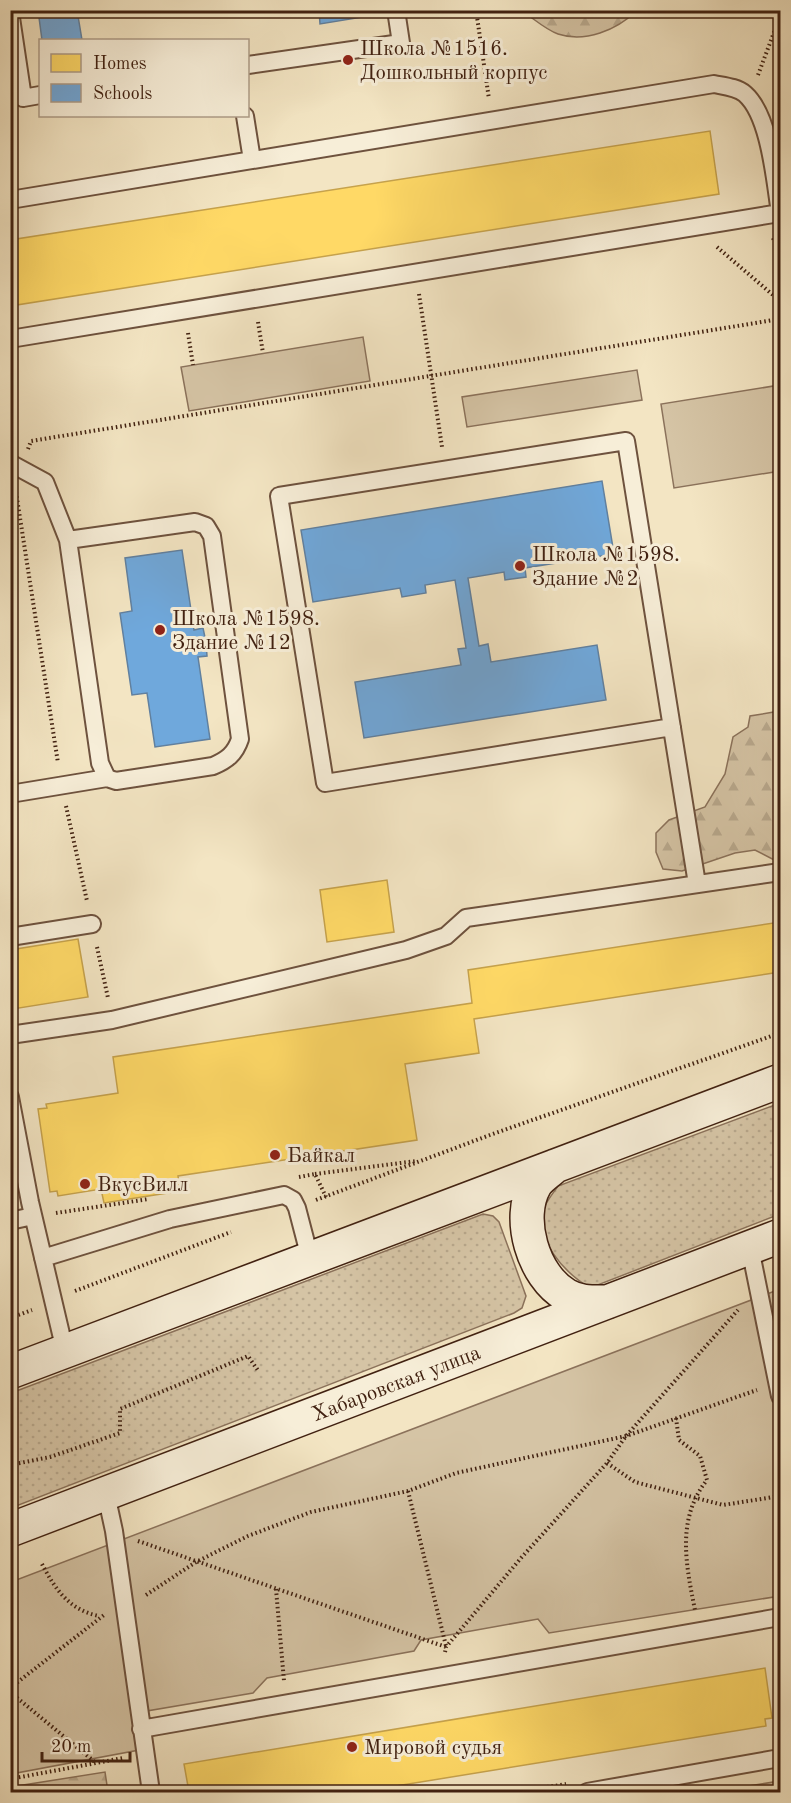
<svg xmlns="http://www.w3.org/2000/svg" width="791" height="1803" font-family="'Old Standard TT',serif">
	<defs>
		<pattern id="grass-dots" width="8" height="8" patternUnits="userSpaceOnUse" patternTransform="scale(1.5)"><rect width="8" height="8" fill="#d5c4a5"/><path d="M2 2h.1M6 6h.1" fill="none" stroke="#b8a88d" stroke-width="1.8" stroke-linecap="round"/></pattern>
		<pattern id="forest-firs" width="22" height="20" patternUnits="userSpaceOnUse" patternTransform="scale(1.5)"><rect width="22" height="20" fill="#d5c4a5"/><path d="M5 1l3.5 6h-7zM16 11l3.5 6h-7z" fill="#b8a88d"/></pattern>
	</defs>
	<rect width="100%" height="100%" fill="#f3e5c3"/>
	<filter id="stains"><feTurbulence type="fractalNoise" baseFrequency=".00333" numOctaves="4"/><feColorMatrix values="0 0 0 0 .2 0 0 0 0 .09 0 0 0 0 .02 0 0 0 .5 -.17"/></filter>
	<radialGradient id="worn" r=".72"><stop offset=".6" stop-color="#630" stop-opacity="0"/><stop offset="1" stop-color="#630" stop-opacity=".3"/></radialGradient>
	<path fill="url(#grass-dots)" stroke="#8b725b" stroke-width="1.5" d="M780,1103V1214L590,1288C564,1272 534,1241 545,1206C548,1199 554,1192 558,1186Z
		M483,1214L493,1216L499,1222L526,1296L522,1308L514,1313L11,1508V1393Z"/>
	<path fill="url(#forest-firs)" stroke="#8b725b" stroke-width="1.5" d="M522,11H636C617,30 585,43 558,34C546,30 533,18 522,11Z
		M780,711V863L755,850L735,853L682,871L663,869L656,852V833L669,820L705,807L725,774L733,737L748,727L750,716Z
		M105,1772L108,1792H11V1787Z
		M780,1781V1792H711Z"/>
	<path fill="#d5c4a5" stroke="#8b725b" stroke-width="1.5" d="M363,337L370,381L189,411L181,367Z
		M637,370L642,400L467,427L462,397Z
		M780,385V471L674,488L661,404Z
		M780,1289V1596L549,1633L538,1619L421,1640L414,1651L267,1678L253,1693L147,1711L139,1750L11,1774V1582Z"/>
	<path fill="#ffd966" stroke="#c6a24c" stroke-width="1.5" d="M710,131L719,194L10,306V240Z
		M387,880L394,932L327,942L320,890Z
		M780,922V972L474,1019L479,1053L405,1064L417,1140L178,1176L180,1191L104,1203L101,1189L58,1196L57,1191L50,1192L38,1109L47,1108L46,1104L118,1093L113,1057L472,1003L468,970Z
		M78,939L88,997L13,1009L10,950Z
		M10,1163L17,1202L10,1203Z
		M765,1668L772,1718L765,1719L766,1726L359,1792H189L184,1764Z"/>
	<path fill="#6fa8dc" stroke="#61809f" stroke-width="1.5" d="M38,10H77L82,40H42Z
		M102,10H142L103,16Z
		M319,10H362L363,17L320,24Z
		M602,481L614,554L525,568L526,577L505,580L504,572L468,578L479,646L488,644L491,662L597,645L606,700L364,738L355,682L461,665L458,649L466,648L455,580L425,585L426,593L402,597L400,588L313,602L301,530Z
		M182,550L194,630L203,628L206,642L207,656L198,657L210,739L155,747L147,693L132,695L120,613L132,611L125,558Z"/>
	<g fill="none" stroke-linecap="round" stroke-linejoin="round">
		<g stroke="#6e523e" stroke-width="20">
			<path id="lane" d="M10,11L23,98L40,95
				M248,65L401,43L396,10
				M245,116L252,160
				M10,200L714,84C724,86 737,87 745,94C770,116 775,181 780,213
				M10,339L780,213
				M10,463L45,482L68,540
				M672,727L325,783L279,496L626,441L697,884
				M10,794L107,778L116,781L213,766C227,760 235,754 240,739L212,536L206,526L195,522L68,540L100,763L107,778
				M10,937L92,924
				M10,1035L112,1020L406,950L446,936L466,918L780,872
				M10,1097L30,1202L65,1351
				M10,1221L33,1216
				M750,1248L780,1396
				M43,1258L170,1219L284,1195L293,1200L297,1208L310,1258
				M106,1494L114,1531L151,1792
				M141,1729L780,1617
				M587,1792L780,1758"/>
		</g>
		<g stroke="#412111" stroke-width="36">
			<path id="secondary" d="M555,1166C549,1172 539,1178 535,1185C516,1218 533,1276 566,1295C579,1303 593,1302 607,1302
				M10,1372L780,1081
				M10,1530L780,1236"/>
		</g>
		<path stroke="#412111" stroke-width="4" stroke-dasharray="1.5 3" stroke-linecap="butt" d="M476,10L489,99
			M758,75L779,19L778,10
			M773,238L780,254
			M717,247L780,301
			M419,294L442,447
			M258,322L263,353
			M188,333L193,365
			M28,449L31,441L780,319
			M16,492L58,763
			M66,806L87,901
			M97,947L108,998
			M315,1174L416,1161
			M299,1177L315,1174L326,1197
			M316,1200L490,1135L780,1033
			M56,1213L149,1199
			M75,1291L231,1232
			M10,1318L32,1310
			M676,1418L679,1440L700,1456L707,1480C676,1519 686,1565 695,1610
			M607,1463L635,1482L723,1505L780,1496
			M10,1465L50,1457L120,1433V1409L248,1356L259,1372
			M408,1491L446,1646
			M138,1541L446,1647
			M42,1564C55,1589 69,1610 99,1616
			M276,1589L284,1681
			M146,1595L196,1562L248,1536L311,1512L408,1491L456,1473L626,1436L757,1390
			M445,1652L446,1647L521,1558L607,1463L626,1436L738,1310
			M10,1688L104,1615
			M10,1692L96,1763
			M10,1779L123,1758
			M516,1792L566,1784"/>
		<use href="#lane" stroke="#f7eed8" stroke-width="16"/>
		<use href="#secondary" stroke="#f7eed8" stroke-width="33"/>
	</g>
	<g fill="#8f2418" stroke="#f7eed8" stroke-width="2">
		<circle cx="348" cy="60" r="6"/>
		<circle cx="520" cy="566" r="6"/>
		<circle cx="160" cy="630" r="6"/>
		<circle cx="275" cy="1155" r="6"/>
		<circle cx="85" cy="1184" r="6"/>
		<circle cx="352" cy="1747" r="6"/>
	</g>
	<g text-anchor="middle" stroke-width="6" stroke-linejoin="round" paint-order="stroke">
		<g font-size="21" fill="#412111" stroke="#f7eed8" text-anchor="start">
			<text x="360" y="55">Школа №1516.<tspan x="360" dy="24">Дошкольный корпус</tspan></text>
			<text x="532" y="561">Школа №1598.<tspan x="532" dy="24">Здание №2</tspan></text>
			<text x="172" y="625">Школа №1598.<tspan x="172" dy="24">Здание №12</tspan></text>
			<text x="287" y="1162">Байкал</text>
			<text x="97" y="1191">ВкусВилл</text>
			<text x="364" y="1754">Мировой судья</text>
		</g>
		<g font-size="21" fill="#412111" stroke="#f7eed8">
			<text transform="translate(396 1383) rotate(-21)" y="7">Хабаровская улица</text>
		</g>
	</g>
	<rect width="791" height="1803" fill="none" stroke="#f3e5c3" stroke-width="36"/>
	<rect x="12" y="12" width="767" height="1779" fill="none" stroke="#412111" stroke-width="3"/>
	<rect x="18" y="18" width="755" height="1767" fill="none" stroke="#412111" stroke-width="1.5"/>
	<rect x="39" y="39" width="210" height="78" fill="#f7eed8" stroke="#ae9c88" stroke-width="1.5"/>
	<rect x="51" y="54" width="30" height="18" fill="#ffd966" stroke="#ae9c88" stroke-width="1.5"/>
	<text x="93" y="69" font-size="18" fill="#412111">Homes</text>
	<rect x="51" y="84" width="30" height="18" fill="#6fa8dc" stroke="#ae9c88" stroke-width="1.5"/>
	<text x="93" y="99" font-size="18" fill="#412111">Schools</text>
	<path d="M42 1752v9h88v-9" fill="none" stroke="#412111" stroke-width="3"/>
	<text x="51" y="1752" font-size="18" fill="#412111" stroke="#f7eed8" stroke-width="4.5" paint-order="stroke">20 m</text>
	<rect width="100%" height="100%" filter="url(#stains)"/>
	<rect width="100%" height="100%" fill="url(#worn)"/>
</svg>
